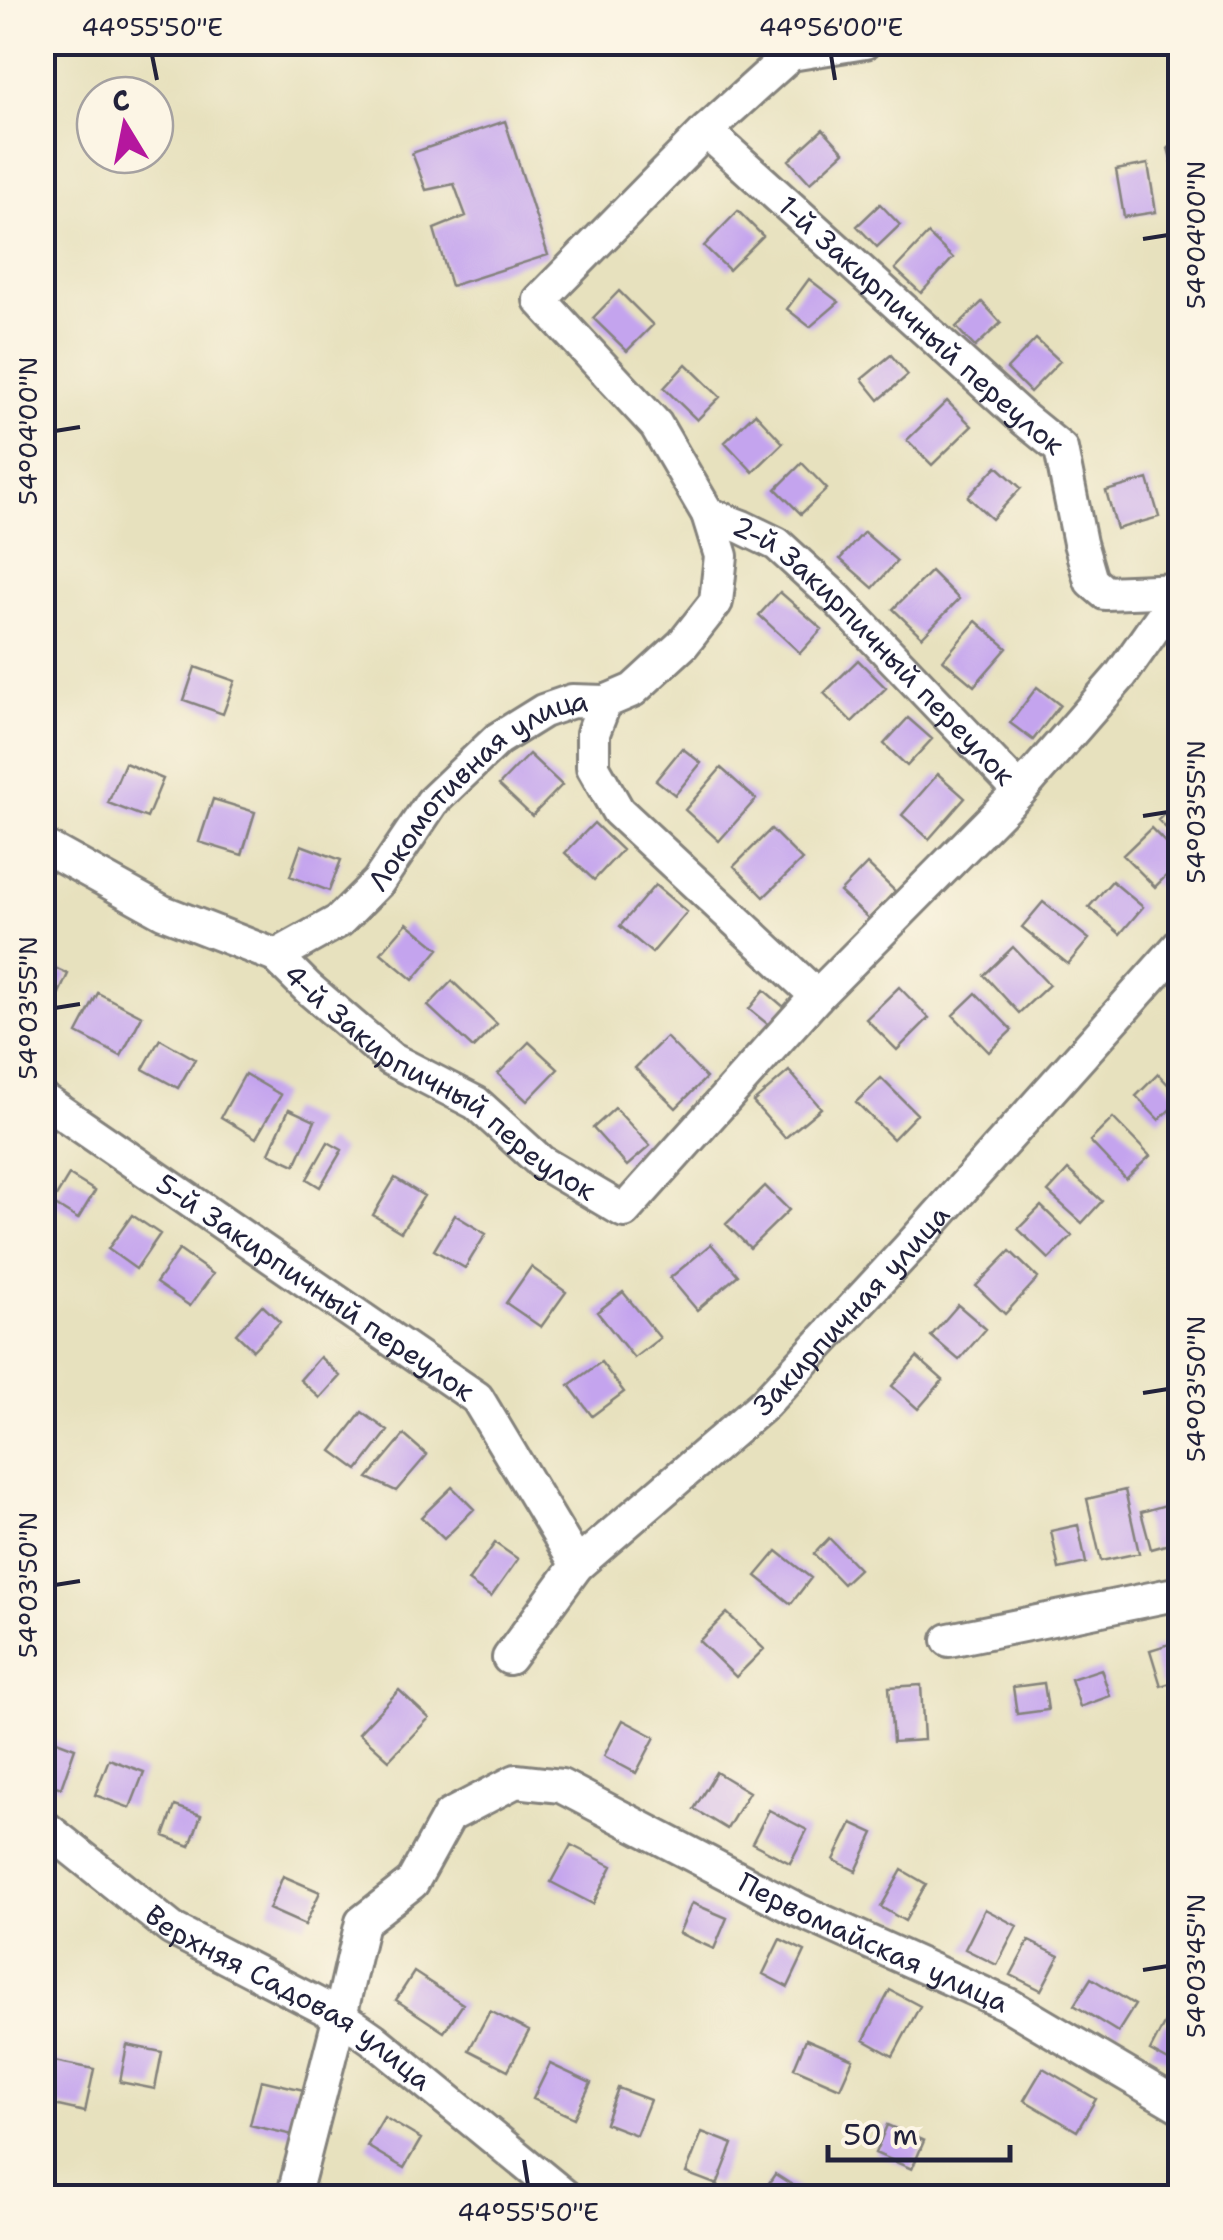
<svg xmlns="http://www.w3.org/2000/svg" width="1223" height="2240" font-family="'Shantell Sans',sans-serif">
	<rect width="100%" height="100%" fill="#fcf5e5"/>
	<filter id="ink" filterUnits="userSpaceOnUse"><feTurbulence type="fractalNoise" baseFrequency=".01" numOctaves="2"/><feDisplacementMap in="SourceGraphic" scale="20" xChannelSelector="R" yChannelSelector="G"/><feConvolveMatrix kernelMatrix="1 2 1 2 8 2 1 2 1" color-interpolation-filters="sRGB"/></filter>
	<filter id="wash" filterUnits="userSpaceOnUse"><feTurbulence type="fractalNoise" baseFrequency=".0048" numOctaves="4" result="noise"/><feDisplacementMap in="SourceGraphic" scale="40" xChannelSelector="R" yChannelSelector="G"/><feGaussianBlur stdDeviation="2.25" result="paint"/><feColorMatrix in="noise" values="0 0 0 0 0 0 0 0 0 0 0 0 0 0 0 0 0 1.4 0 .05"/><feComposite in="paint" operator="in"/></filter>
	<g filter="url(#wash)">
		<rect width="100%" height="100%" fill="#e7e1be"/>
		<g id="blocks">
			<path fill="#c4a4ee" d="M505,121L548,255L451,286L434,229L466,216L454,184L426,190L412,153Z
				M823,129L844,152L810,183L789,160Z
				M1180,145V175L1176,177L1168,148Z
				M1148,164L1156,212L1124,217L1116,170Z
				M880,204L900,225L877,247L857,226Z
				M738,211L763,236L729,270L704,246Z
				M928,234L953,258L921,293L895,269Z
				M809,279L839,302L810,327L787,309Z
				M619,291L653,325L627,351L593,318Z
				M982,302L1001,323L975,347L956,327Z
				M1036,339L1060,361L1030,392L1007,369Z
				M891,355L908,375L879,400L862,379Z
				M686,364L720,397L697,420L664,388Z
				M947,401L972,426L932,465L907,440Z
				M755,413L783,443L753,472L725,442Z
				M802,463L827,489L801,514L776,489Z
				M997,466L1021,488L992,519L968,497Z
				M1148,479L1159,517L1117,529L1106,491Z
				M864,532L897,561L873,588L840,559Z
				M931,571L959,599L922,637L893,609Z
				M780,592L822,629L800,653L759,615Z
				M976,621L1007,648L974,686L943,660Z
				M858,660L886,688L852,722L824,693Z
				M195,667L235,681L223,714L184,700Z
				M1037,687L1060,705L1033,740L1010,723Z
				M908,718L932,739L907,766L884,744Z
				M682,748L701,763L675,795L656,780Z
				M529,754L562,785L532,816L499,785Z
				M125,763L163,779L147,818L108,803Z
				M721,768L756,799L719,841L685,810Z
				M938,774L965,798L929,839L902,815Z
				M1180,798V842L1158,820Z
				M213,799L255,812L242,855L199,842Z
				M594,823L622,850L594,880L565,853Z
				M1151,828L1180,857V862L1155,887L1123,855Z
				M771,829L802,860L764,897L734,866Z
				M301,845L341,860L329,891L290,876Z
				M867,864L895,891L869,919L840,892Z
				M1112,881L1143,907L1120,934L1089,907Z
				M655,885L687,912L652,953L620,926Z
				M1043,902L1089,939L1068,964L1022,927Z
				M407,923L439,949L413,980L381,953Z
				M1013,947L1049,985L1019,1013L984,975Z
				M42,962L68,974L47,1019L42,1017Z
				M452,981L497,1024L473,1048L428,1006Z
				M899,987L929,1018L897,1050L866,1019Z
				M764,990L785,1008L770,1026L749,1009Z
				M98,993L142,1016L121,1056L77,1033Z
				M976,993L1012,1030L989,1052L953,1015Z
				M666,1037L706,1078L676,1108L635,1068Z
				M160,1039L195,1059L178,1088L143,1069Z
				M529,1042L558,1069L527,1101L498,1074Z
				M789,1071L821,1108L785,1138L753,1102Z
				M245,1074L281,1095L256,1138L221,1117Z
				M1158,1074L1180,1097V1100L1159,1120L1136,1096Z
				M881,1078L917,1114L893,1139L856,1102Z
				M615,1108L650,1146L627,1166L593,1128Z
				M289,1109L315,1121L295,1165L269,1153Z
				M1113,1118L1150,1156L1126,1179L1090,1141Z
				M328,1142L342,1150L320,1187L307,1179Z
				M1068,1170L1102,1201L1082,1223L1048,1192Z
				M69,1175L95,1191L78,1219L52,1203Z
				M395,1178L424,1196L401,1232L373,1215Z
				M765,1186L789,1210L750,1248L726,1224Z
				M1041,1206L1072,1236L1049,1259L1018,1229Z
				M132,1215L160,1234L136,1269L108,1249Z
				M455,1215L486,1234L465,1268L434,1250Z
				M711,1244L738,1275L697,1310L670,1278Z
				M179,1250L213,1274L190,1306L156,1283Z
				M1010,1251L1038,1278L1005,1314L976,1286Z
				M531,1267L566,1292L541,1327L506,1303Z
				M623,1292L660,1338L634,1358L597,1312Z
				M262,1305L280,1322L253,1350L236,1334Z
				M958,1305L986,1329L959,1360L931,1336Z
				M320,1357L340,1376L320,1398L300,1380Z
				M917,1357L943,1380L918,1409L892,1386Z
				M601,1362L624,1392L592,1416L569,1385Z
				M362,1412L388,1431L358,1470L332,1451Z
				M404,1435L427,1455L396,1491L368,1478Z
				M452,1487L474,1509L444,1539L421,1517Z
				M1125,1490L1139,1553L1101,1561L1087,1499Z
				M1176,1502L1180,1518V1541L1151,1549L1141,1512Z
				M1078,1525L1086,1563L1059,1569L1051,1531Z
				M829,1538L859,1569L843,1584L814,1554Z
				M495,1543L518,1559L491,1597L468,1581Z
				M777,1551L811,1578L791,1604L756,1576Z
				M727,1613L764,1649L736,1677L699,1641Z
				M1176,1642L1180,1658V1680L1161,1686L1150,1650Z
				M1101,1669L1110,1696L1080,1707L1071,1679Z
				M1044,1683L1048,1710L1017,1714L1013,1687Z
				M921,1685L924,1740L893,1742L889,1687Z
				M399,1690L429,1718L389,1760L359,1733Z
				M623,1720L655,1737L636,1773L604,1756Z
				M46,1737L75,1748L61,1788L42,1781V1747Z
				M109,1759L144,1772L130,1808L95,1795Z
				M716,1772L749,1792L727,1829L694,1809Z
				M175,1806L201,1815L190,1846L164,1836Z
				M769,1810L807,1830L790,1863L752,1843Z
				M852,1823L874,1833L856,1871L834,1860Z
				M571,1845L612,1866L593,1904L551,1882Z
				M902,1870L926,1884L905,1921L881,1907Z
				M283,1876L320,1892L305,1925L269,1909Z
				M692,1903L727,1918L714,1949L679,1933Z
				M985,1909L1017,1926L997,1965L965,1949Z
				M780,1939L805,1951L788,1987L763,1974Z
				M1029,1941L1059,1956L1041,1990L1011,1975Z
				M414,1972L463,2004L444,2032L396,2000Z
				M1091,1978L1135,2005L1118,2032L1074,2005Z
				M890,1990L920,2006L893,2056L864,2040Z
				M490,2011L529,2031L508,2070L469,2050Z
				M1165,2022L1180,2030V2056L1176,2065L1150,2051Z
				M806,2039L853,2059L840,2088L794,2068Z
				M127,2045L162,2052L155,2089L120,2082Z
				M54,2061L94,2069L85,2112L45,2103Z
				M550,2064L591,2083L574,2118L533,2099Z
				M1043,2068L1096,2099L1077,2131L1024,2100Z
				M261,2080L308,2091L297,2136L250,2125Z
				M618,2088L650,2100L636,2135L605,2123Z
				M384,2117L421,2139L404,2168L367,2146Z
				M887,2125L924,2141L912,2169L875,2153Z
				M702,2132L733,2144L717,2185L686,2173Z
				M775,2174L800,2190L795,2198H759Z
				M1180,2176V2198H1167Z"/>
		</g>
	</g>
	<g filter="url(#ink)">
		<use href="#blocks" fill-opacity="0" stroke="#84827c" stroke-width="2.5"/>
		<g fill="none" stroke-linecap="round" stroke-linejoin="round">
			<g stroke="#84827c" stroke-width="38">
				<g id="minor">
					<path id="s1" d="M706,131L1024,419L1061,449L1080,543L1091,581L1105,593L1180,590"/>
					<path id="s2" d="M708,514L742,527L777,544L837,599L1020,791L1121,675L1168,608L1173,592"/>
					<path d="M605,702L593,733V767L618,811L817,996"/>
					<path id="s3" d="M42,845L163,912L276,956L308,988L391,1059L476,1103L541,1162L624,1211L817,996L1020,791"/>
					<path id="s4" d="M276,956L339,921L378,882L432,802L498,739L543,711L572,701L605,702L633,690L683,644L716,602L721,556L708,514L656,425L540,300L706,131L791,54L865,42"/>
					<path id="s5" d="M42,1099L477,1398L577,1565"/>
					<path d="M949,1640L1180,1593"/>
					<path id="s6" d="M509,1658L577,1565L764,1404L908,1249L1180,945"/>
					<path id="s7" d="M42,1825L172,1929L340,2016L373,2039L567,2198"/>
					<path id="s8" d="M293,2198L340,2016L362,1922L412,1883L449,1816L516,1781L561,1786L798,1910L1009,2005L1180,2106"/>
				</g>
			</g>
			<use href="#minor" stroke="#fff" stroke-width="32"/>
		</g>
	</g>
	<path fill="none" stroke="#22223b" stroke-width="4" d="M152,55L157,80M831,55L835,80M1143,239L1168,235M55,431L80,427M1143,816L1168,812M55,1008L80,1004M1143,1393L1168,1389M55,1585L80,1581M1143,1970L1168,1966M524,2160L528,2185"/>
	<g text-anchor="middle" stroke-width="8" stroke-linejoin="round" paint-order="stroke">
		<g font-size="28" fill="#22223b" stroke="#fcf5e5">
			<text dy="10" stroke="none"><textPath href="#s1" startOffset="290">1-й Закирпичный переулок</textPath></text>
			<text dy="10" stroke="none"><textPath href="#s2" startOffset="218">2-й Закирпичный переулок</textPath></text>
			<text dy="10" stroke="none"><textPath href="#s4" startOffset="268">Локомотивная улица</textPath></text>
			<text dy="10" stroke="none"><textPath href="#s3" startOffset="468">4-й Закирпичный переулок</textPath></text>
			<text dy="10" stroke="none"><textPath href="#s5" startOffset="332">5-й Закирпичный переулок</textPath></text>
			<text dy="10" stroke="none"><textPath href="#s6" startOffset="490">Закирпичная улица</textPath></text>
			<text dy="10" stroke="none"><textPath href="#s8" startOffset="895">Первомайская улица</textPath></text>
			<text dy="10" stroke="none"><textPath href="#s7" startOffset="302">Верхняя Садовая улица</textPath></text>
		</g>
	</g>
	<rect width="1223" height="2240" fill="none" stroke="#fcf5e5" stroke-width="110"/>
	<g transform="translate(125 125) rotate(350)"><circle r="48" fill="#fcf5e5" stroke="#a5a1a1" stroke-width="2.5"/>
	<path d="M0-8L18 38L0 25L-18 38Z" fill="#b5179e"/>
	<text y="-15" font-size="28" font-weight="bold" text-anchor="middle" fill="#22223b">С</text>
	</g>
	<path d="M828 2145v15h182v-15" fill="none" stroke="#22223b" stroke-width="5"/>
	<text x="843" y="2145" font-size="30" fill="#22223b" stroke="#fcf5e5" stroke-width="8" paint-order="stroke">50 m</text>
	<rect x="55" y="55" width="1113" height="2130" fill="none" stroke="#22223b" stroke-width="4"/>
	<g font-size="25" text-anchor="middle" fill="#22223b">
		<text x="152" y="36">44°55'50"E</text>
		<text x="831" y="36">44°56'00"E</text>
		<text transform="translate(1196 235) rotate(-90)" y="9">54°04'00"N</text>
		<text transform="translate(28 431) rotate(-90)" y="9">54°04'00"N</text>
		<text transform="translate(1196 812) rotate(-90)" y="9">54°03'55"N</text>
		<text transform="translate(28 1008) rotate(-90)" y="9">54°03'55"N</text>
		<text transform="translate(1196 1389) rotate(-90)" y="9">54°03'50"N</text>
		<text transform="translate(28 1585) rotate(-90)" y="9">54°03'50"N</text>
		<text transform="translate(1196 1966) rotate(-90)" y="9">54°03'45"N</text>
		<text x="528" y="2221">44°55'50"E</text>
	</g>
</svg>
